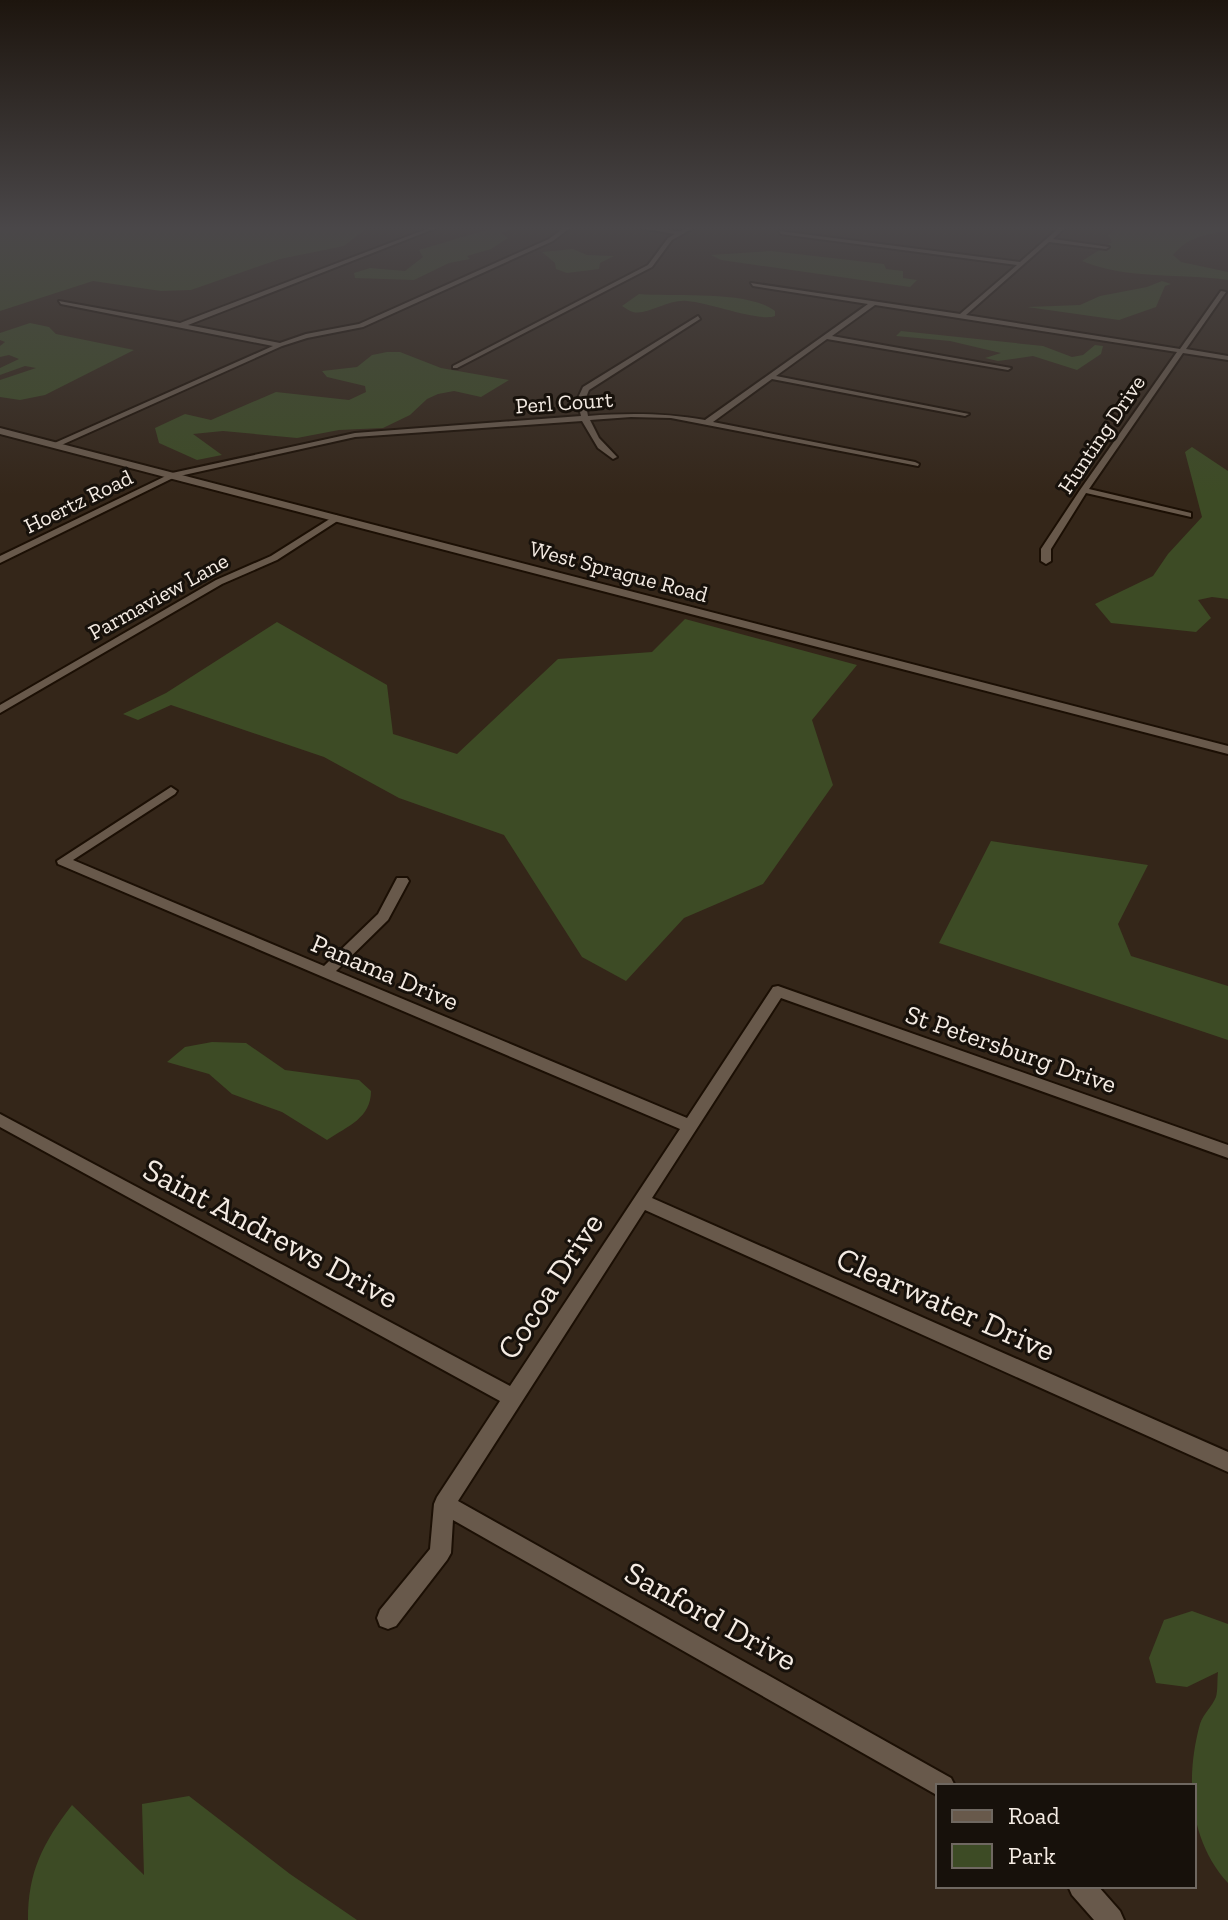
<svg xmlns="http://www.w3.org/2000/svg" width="1228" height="1920" font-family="'Zilla Slab',serif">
	<rect width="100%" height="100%" fill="#342619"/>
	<path fill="#3d4b25" d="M0,227H368L344,246L280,259L191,290L161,291L93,281L0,311Z
		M496,227H519L501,233L508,238L491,249L467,256L470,259L449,263L414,280L355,278L354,273L370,268L405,271L423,257L419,250Z
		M1119,227H1228V231C1206,234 1188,237 1173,255L1181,262L1228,272V280C1180,273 1128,280 1082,261L1112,242L1108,235Z
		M573,249L587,255L614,256L600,263L599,269L567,273L556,269L555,263L542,252Z
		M771,251L884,264L886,269L903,271V278L917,280L910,287L721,260L711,255Z
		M1162,281L1171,284L1165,286L1156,307L1119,320L1027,307L1080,305L1100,296L1147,287Z
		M639,294C674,297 748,290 775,311V316C759,322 711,303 687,301C668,299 646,316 633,312C629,311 626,308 622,306Z
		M30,323L49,327L56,334L134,350L45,395L20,400L0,397V380L36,368L25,366L0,375V368L19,359L9,355L0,357V346L5,342L0,340V333Z
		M901,331L1043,346L1072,357L1083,355L1095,345L1103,346L1101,354L1077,370L1033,356L998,361L985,358L1001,353L950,341L896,336Z
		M387,352H400L441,368L509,380L481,397L454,391L438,394L427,399L410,415L383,428L339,430L297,438L223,431L193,434L222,455L197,460L159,443L155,428L185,414L211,420L276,392L349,400L366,392L365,386L327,377L322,371L357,367L372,355Z
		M1192,447L1228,471V599L1212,597L1198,600L1211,618L1196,632L1111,623L1095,604L1153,576L1168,554L1202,517L1185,452Z
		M685,619L857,665L812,720L833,785L763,884L684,918L626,981L582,957L504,835L399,798L324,757L171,705L138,720L123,714L166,693L277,622L387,685L393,734L457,754L558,659L652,652Z
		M991,841L1148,865L1118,924L1131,956L1228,986V1040L939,943Z
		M212,1042L246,1043L285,1070L359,1080L371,1091C371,1118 348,1126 327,1140L282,1112L232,1094L209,1074L167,1062L185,1047Z
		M1192,1611L1228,1624V1883C1189,1841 1185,1778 1200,1724C1203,1714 1212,1707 1216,1697C1218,1690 1217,1680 1218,1672L1187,1687L1156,1683L1149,1658L1164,1620Z
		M189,1796L290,1874L357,1920H28C28,1871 43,1843 72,1805L144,1875L142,1804Z"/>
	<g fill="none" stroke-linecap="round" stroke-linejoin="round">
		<g stroke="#1b0f04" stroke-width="4">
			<path id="minor" d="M432,227H439L188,325L280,343L306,334L359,324L549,239L565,227H571L553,241L363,327L307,338L282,346L57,447L50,445L273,346L61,304L59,301L180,323Z
				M635,227L680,231L689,227H695L672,240L652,267L457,368H453V366L648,265L668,238L675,234Z
				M1060,227H1066L1053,239L1109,247L1106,249L1049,242L966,315L1180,349L1221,291L1226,292L1186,349L1228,356V360L1183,353L1089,489L1191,513V517L1086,493L1051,549V561L1046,564L1041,561V549L1080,490L1177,352L875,305L832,336L1011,368L1008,370L827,339L776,376L969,414L965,416L772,379L713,422L915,462L919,464L918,466L671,418L631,417L590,420L599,438L617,457L613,459L598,448L582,421L355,437L175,477L0,563V556L172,473L355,433L581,416L577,400L583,387L698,316L700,319L589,390L585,400L588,416C628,413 665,413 705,420L868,304L753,286L751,283L960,314L1017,265L781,234L779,231L1020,262Z
				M336,515L340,518L339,520L277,560L222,584L0,713V705L216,580L271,556Z
				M171,787L177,791L175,794L73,860L324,966L378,914L397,878H407L409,881L388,920L336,971L687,1118L773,987L778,986L1228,1145V1158L781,998L652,1198L1228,1452V1472L645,1210L458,1501L951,1778L955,1786H938V1796L935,1794L453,1520L451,1553L447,1560L396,1626L388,1629L380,1626L377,1618L380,1610L430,1549L434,1504L437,1497L500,1401L0,1127V1114L510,1386L680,1129L58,864L57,861Z
				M1068,1886H1098L1120,1911L1124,1920H1094L1072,1895Z"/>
		</g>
		<g stroke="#1b0f04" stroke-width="4">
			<path id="tertiary" d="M0,428L1228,746V754L0,434Z"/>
		</g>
		<use href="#minor" fill="#68594b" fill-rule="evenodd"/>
		<use href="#tertiary" fill="#68594b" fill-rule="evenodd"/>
	</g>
	<linearGradient id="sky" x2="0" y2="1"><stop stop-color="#1d150e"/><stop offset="0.46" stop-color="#4a4749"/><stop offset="1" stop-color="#4a4749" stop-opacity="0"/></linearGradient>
	<rect width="1228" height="495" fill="url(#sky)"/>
	<g text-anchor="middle" stroke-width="6" stroke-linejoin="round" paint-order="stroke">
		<g font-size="22" fill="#f4ebe3" stroke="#17110b">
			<text transform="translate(564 402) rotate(-4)" y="8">Perl Court</text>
			<text transform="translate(1101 434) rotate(-56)" y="8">Hunting Drive</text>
			<text transform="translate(78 501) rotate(-26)" y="8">Hoertz Road</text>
			<text transform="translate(619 571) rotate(15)" y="8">West Sprague Road</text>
			<text transform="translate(158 596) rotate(-29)" y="8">Parmaview Lane</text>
		</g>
		<g font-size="26" fill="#f4ebe3" stroke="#17110b">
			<text transform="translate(385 972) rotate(23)" y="9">Panama Drive</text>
			<text transform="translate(1011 1049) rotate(19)" y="9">St Petersburg Drive</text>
		</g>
		<g font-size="32" fill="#f4ebe3" stroke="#17110b">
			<text transform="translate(271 1233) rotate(28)" y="11">Saint Andrews Drive</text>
			<text transform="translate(550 1286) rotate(-57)" y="11">Cocoa Drive</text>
			<text transform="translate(946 1304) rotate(24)" y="11">Clearwater Drive</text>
			<text transform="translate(711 1616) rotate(29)" y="11">Sanford Drive</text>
		</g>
	</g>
	<rect x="936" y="1784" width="260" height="104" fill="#17110b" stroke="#6f6861" stroke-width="2"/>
	<rect x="952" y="1810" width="40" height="12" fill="#68594b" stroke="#6f6861" stroke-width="2"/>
	<text x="1008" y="1824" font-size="24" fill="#f4ebe3">Road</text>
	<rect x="952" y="1844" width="40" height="24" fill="#3d4b25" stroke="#6f6861" stroke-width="2"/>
	<text x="1008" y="1864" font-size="24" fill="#f4ebe3">Park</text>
</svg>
